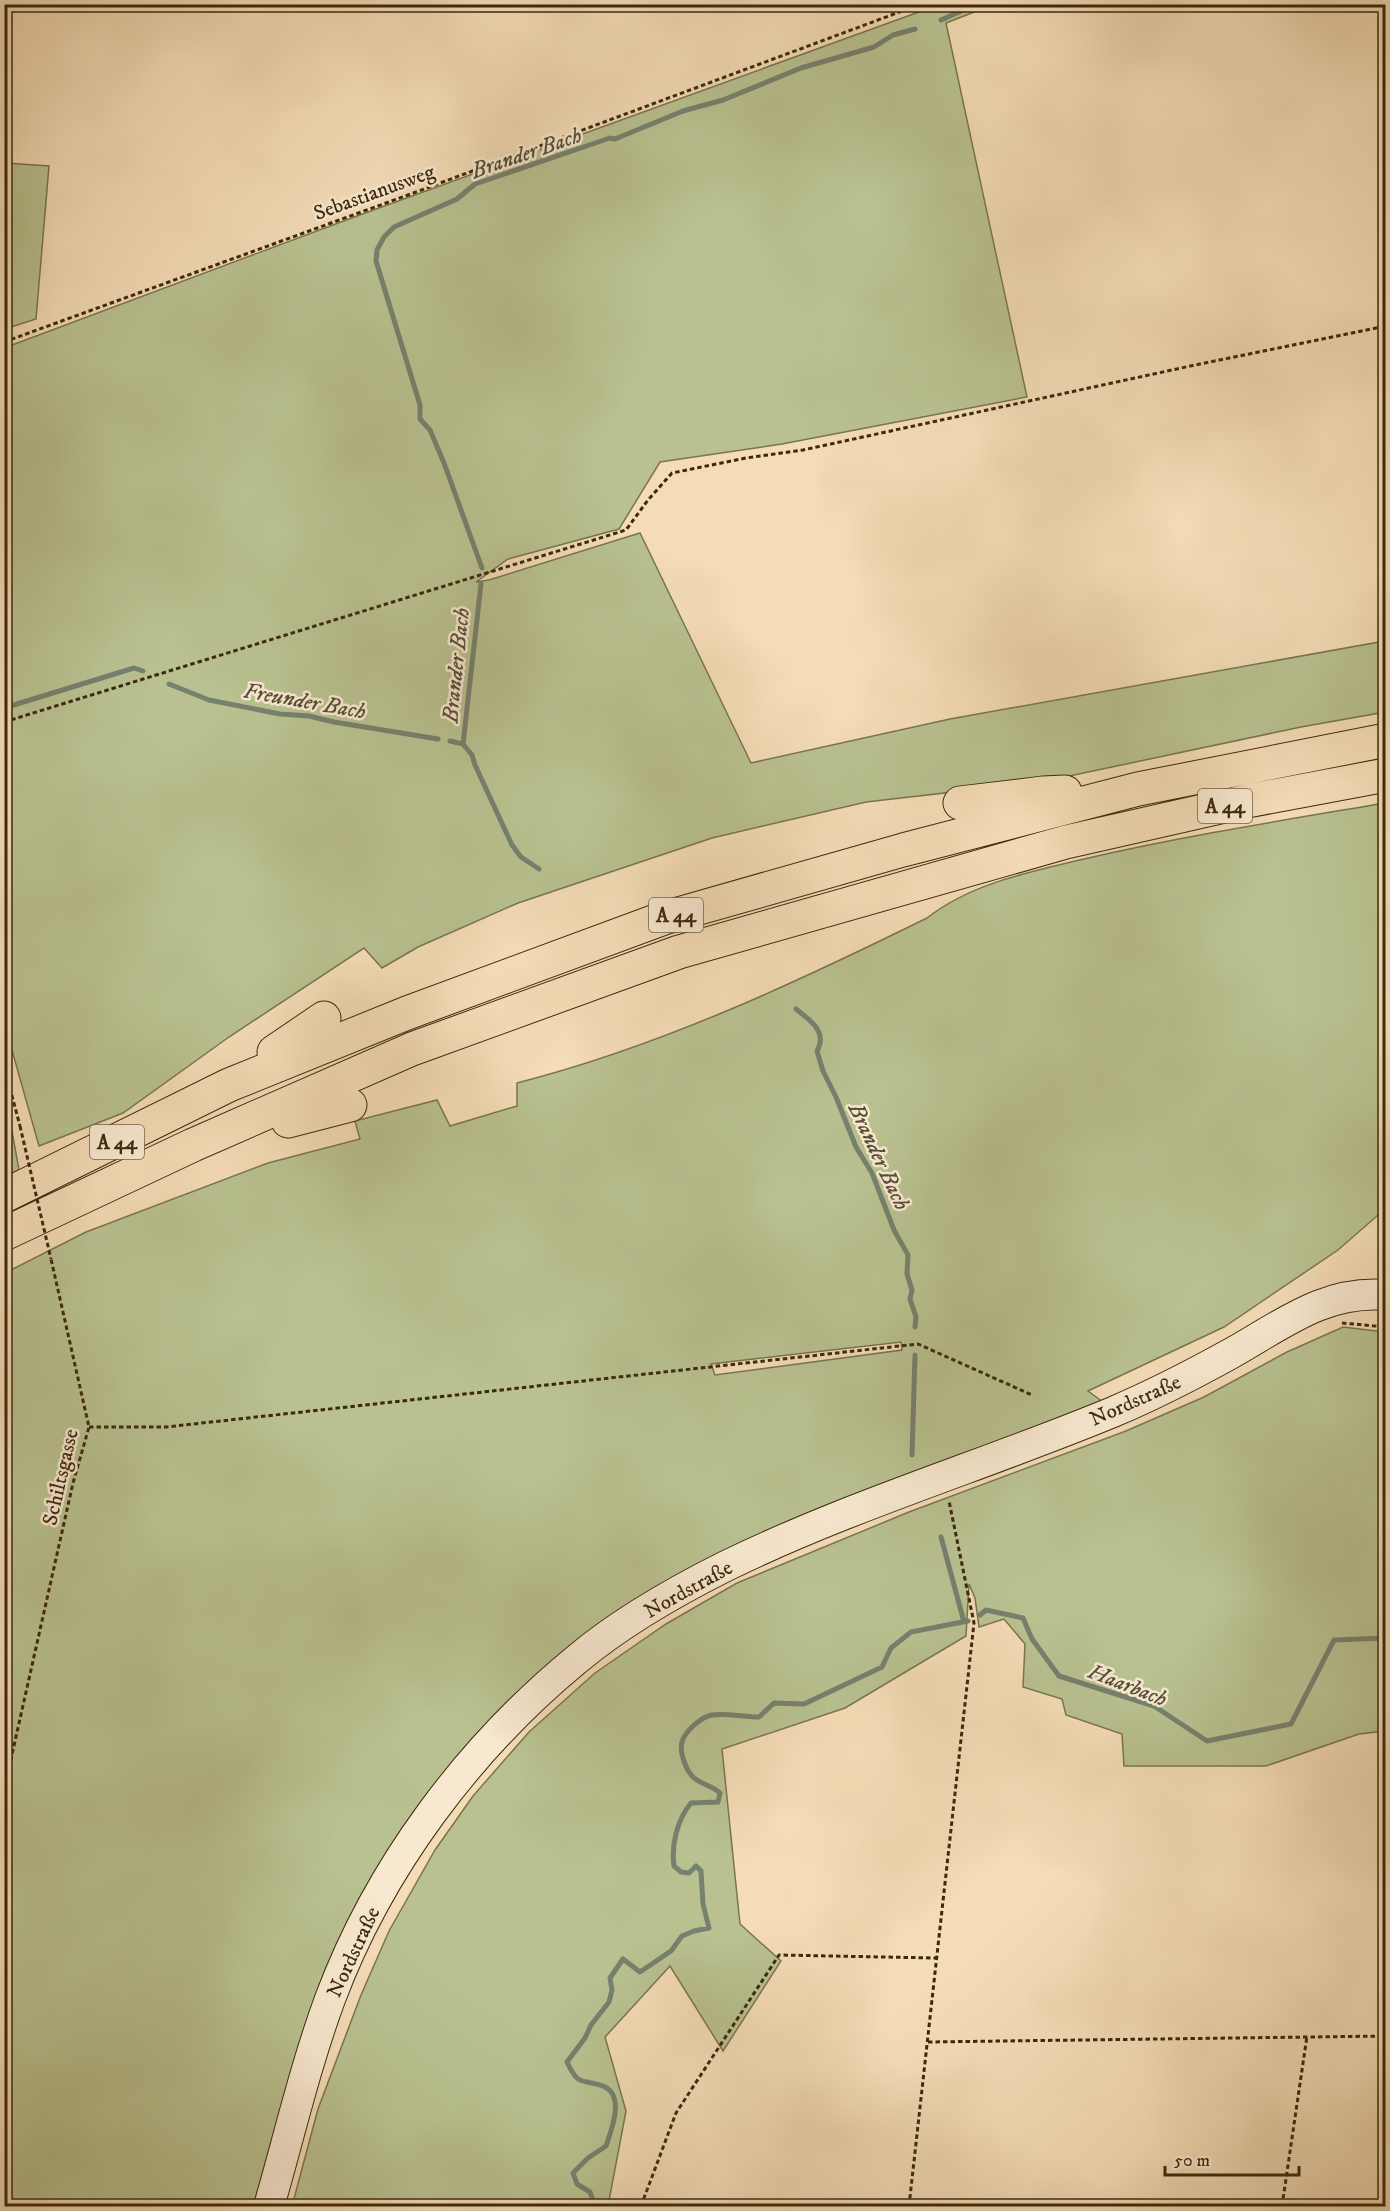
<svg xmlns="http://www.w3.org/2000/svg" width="1390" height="2211" font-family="'IM FELL DW Pica',serif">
	<rect width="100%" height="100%" fill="#f4dcb6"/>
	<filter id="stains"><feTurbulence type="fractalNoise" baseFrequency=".00333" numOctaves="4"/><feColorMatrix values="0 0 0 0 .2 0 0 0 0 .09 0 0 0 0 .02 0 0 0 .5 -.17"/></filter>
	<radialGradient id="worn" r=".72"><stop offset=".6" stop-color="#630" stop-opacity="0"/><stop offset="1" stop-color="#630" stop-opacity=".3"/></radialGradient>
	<path fill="#b9c190" stroke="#7a754e" stroke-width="1.5" fill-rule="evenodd" d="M938,5H992L946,23L1027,397L782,444L660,462L619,529L508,559L476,582L489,580L640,533L751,763L950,719L1385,641V712L1301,727L1041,782L866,802L712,838L518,903L418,947L382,968L364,948L229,1037L123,1113L39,1146L4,1022V348L357,216Z
		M5,163L49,166L36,319L5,329Z
		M1385,803V1209L1338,1250L1224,1327L1088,1391L1103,1402L648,1595L404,1832L256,2206H5V1273L86,1232L268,1163L360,1139L355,1121L437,1100L450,1126L517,1106V1083C661,1046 795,983 927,918C972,883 1030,872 1084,859C1184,836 1285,820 1385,803ZM901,1342L902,1350L715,1375L711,1364Z
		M5,1092L19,1170L5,1177H4Z
		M1343,1327L1385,1332V1731L1359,1734L1266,1766H1124L1122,1734L1066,1715L1062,1699L1023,1687L1025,1644L1004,1619L979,1627L975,1598L969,1584L966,1636L845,1708L722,1749L740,1924L781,1961L723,2051L670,1966L605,2037L626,2111L608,2206H292L318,2109L361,1995L389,1931L435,1850L473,1796L529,1732L595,1673L666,1624L737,1583L909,1512L1126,1431L1204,1397L1287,1352Z"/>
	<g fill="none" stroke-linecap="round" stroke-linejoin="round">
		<path stroke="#76816e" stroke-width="5" d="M941,20L977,4
			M482,568L444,463L430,430L420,419V405L376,261L377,250L384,237L394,227L457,199L475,184L610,138L615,139L683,111L723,100L801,68L874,47L893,35L915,29
			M481,584L463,744L472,755L475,765L512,845L521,857L539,869
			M169,684L209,700L280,714L309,716L334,722L438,739
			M4,708L134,668L143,671
			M450,741L463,744
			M796,1009C810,1020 828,1032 817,1051L823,1071L836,1097L856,1147L872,1173L894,1230L908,1255L907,1274L912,1290L910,1299L916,1317L915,1327
			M912,1455L915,1355
			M941,1537L964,1622
			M980,1615L986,1610L1023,1618L1032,1639L1059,1676L1154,1706L1207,1741L1291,1724L1334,1640L1386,1638
			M595,2206L590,2192L577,2184L573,2173L588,2158L606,2146C611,2131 626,2095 603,2086C582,2078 579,2088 567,2062L585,2038L591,2025L609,2002L612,1990L610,1978L623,1959L640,1972L671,1951L682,1936L694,1931L709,1928L703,1904L701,1871L696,1866L689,1873L681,1872L674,1866C671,1845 677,1820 691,1803L718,1802L720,1793C713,1786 700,1784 693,1777C686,1770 679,1752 682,1742C685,1731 701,1717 712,1715C725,1713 745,1717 759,1717L774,1703L804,1704L882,1667L891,1648L911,1632L968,1621"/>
		<g stroke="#3c290d" stroke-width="32">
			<path id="secondary" d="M269,2206C289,2137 305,2067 330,1999C379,1868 468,1749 576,1660C621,1622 674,1592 726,1566C851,1505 985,1465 1113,1412C1153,1395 1192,1375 1230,1354C1282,1325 1324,1290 1386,1295"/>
		</g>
		<g stroke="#3c290d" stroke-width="35">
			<path id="highway" d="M960,803L1043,793L1065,792
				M274,1052L324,1018
				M288,1121L350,1105
				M4,1196L229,1085L407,1013L664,918L903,850L1138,789L1386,740
				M4,1234L193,1145L412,1049L679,952L1066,842L1247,801L1386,775"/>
		</g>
		<path stroke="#3c290d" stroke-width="3" stroke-dasharray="4.5 3" stroke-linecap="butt" d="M4,342L408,195L921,4
			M4,722L626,530L648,500L672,473L746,458L803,450L1195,365L1386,326
			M4,1066L20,1126
			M1342,1323L1386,1327
			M89,1427H166L918,1344L1032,1395
			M4,1790L73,1483L89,1427L51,1259
			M928,2042L1386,2036
			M641,2206L676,2113L779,1955L936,1958
			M909,2206L974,1623L949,1501
			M1282,2206L1307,2036"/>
		<use href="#secondary" stroke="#f8e8d0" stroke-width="30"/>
		<use href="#highway" stroke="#f4dcb6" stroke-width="33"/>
		<path stroke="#3c290d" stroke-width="3" stroke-dasharray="4.5 3" stroke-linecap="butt" d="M20,1126L51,1259"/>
	</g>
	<g text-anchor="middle" stroke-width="5" stroke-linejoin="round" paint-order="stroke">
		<g fill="#f8e8d0" stroke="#746248" stroke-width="1.5">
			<rect x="1198" y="789" width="54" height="34" rx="4.5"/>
			<rect x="649" y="898" width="54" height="34" rx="4.5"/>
			<rect x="90" y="1125" width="54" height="34" rx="4.5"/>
		</g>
		<g font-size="20" font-weight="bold" fill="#3c290d">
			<text x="1225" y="813">A 44</text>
			<text x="676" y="922">A 44</text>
			<text x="117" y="1149">A 44</text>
		</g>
		<g font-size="21" fill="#3c290d" stroke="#f8e8d0">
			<text transform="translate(374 192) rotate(-20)" y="7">Sebastianusweg</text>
			<text transform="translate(1135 1400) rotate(-24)" y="7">Nordstraße</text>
			<text transform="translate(60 1477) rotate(-77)" y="7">Schiltsgasse</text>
			<text transform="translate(688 1589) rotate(-29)" y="7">Nordstraße</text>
			<text transform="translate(353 1952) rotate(-65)" y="7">Nordstraße</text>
		</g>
		<g font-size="22" font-style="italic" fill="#544e36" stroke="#f8e8d0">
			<text transform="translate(526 152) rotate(-19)" y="8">Brander Bach</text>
			<text transform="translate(455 665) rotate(-84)" y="8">Brander Bach</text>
			<text transform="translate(305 700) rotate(10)" y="8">Freunder Bach</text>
			<text transform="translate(880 1156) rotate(65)" y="8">Brander Bach</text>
			<text transform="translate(1128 1684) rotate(21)" y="8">Haarbach</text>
		</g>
	</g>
	<rect width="1390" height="2211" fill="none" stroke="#f4dcb6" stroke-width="24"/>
	<rect x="6" y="6" width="1378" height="2199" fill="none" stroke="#3c290d" stroke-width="3"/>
	<rect x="12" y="12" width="1366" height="2187" fill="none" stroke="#3c290d" stroke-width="1.5"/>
	<path d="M1165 2166v9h134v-9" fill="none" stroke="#3c290d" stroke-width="3"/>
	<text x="1174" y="2166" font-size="18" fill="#3c290d" stroke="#f8e8d0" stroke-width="4.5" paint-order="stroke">50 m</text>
	<rect width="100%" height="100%" filter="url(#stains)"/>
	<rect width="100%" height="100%" fill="url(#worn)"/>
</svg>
